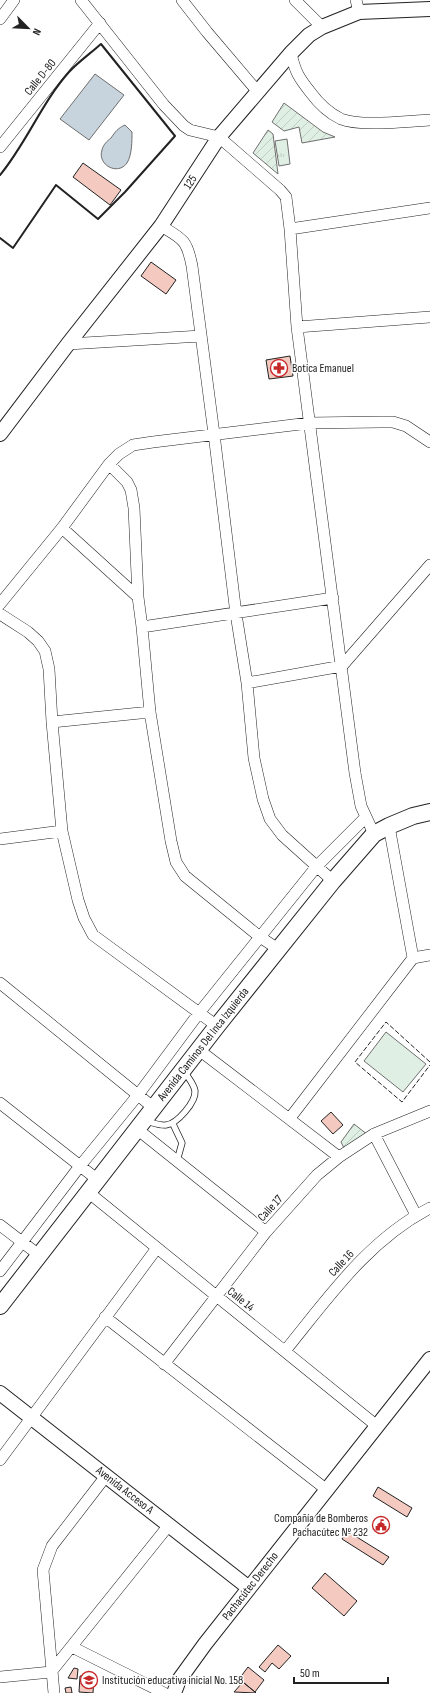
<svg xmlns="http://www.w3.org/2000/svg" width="430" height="1693" font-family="'Sofia Sans Condensed',sans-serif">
	<defs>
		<pattern id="grass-tufts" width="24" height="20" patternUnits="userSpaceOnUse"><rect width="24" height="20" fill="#e0efe3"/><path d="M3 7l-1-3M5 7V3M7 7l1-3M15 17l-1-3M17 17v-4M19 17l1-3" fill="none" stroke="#c0cdc2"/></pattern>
		<pattern id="garden-furrows" width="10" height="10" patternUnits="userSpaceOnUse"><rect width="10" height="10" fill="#e0efe3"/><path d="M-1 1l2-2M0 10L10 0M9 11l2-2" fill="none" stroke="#c0cdc2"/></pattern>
	</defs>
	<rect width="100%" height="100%" fill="#fff"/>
	<path fill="url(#grass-tufts)" stroke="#6f6f6f" d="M287,139L290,164L279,166L275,141Z"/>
	<path fill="url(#garden-furrows)" stroke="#6f6f6f" d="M284,103L323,132L335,137L302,143L299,127L284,131L272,122Z
		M268,130L273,134L278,174L253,153Z
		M354,1124L368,1135L344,1148L341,1142Z"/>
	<path fill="#e0efe3" stroke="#6f6f6f" d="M386,1032L426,1064L403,1092L364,1061Z"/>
	<path fill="#c7d3dd" stroke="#6f6f6f" d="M95,74L124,95L89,140L60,119Z
		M125,125L132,132C132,141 132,155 127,163C118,176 97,165 102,150C103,145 107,141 111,138C115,132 118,128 125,125Z"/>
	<path fill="#f3c9c0" stroke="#222" d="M83,163L121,190L110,205L73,177Z
		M151,262L176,280L166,294L141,276Z
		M290,356L293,376L269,379L266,360Z
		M331,1112L343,1125L333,1134L321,1121Z
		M378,1487L412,1508L407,1517L373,1496Z
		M347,1531L389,1557L383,1565L342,1539Z
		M325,1573L357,1601L344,1616L312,1588Z
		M278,1645L291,1656L279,1669L272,1663L265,1672L259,1667Z
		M248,1667L264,1680L255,1692L239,1679Z
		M74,1668L78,1669L77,1679L68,1678Z
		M80,1676H94L93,1693L79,1692Z
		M243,1682L255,1692L256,1693L234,1692Z
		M71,1687L72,1693H66L65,1688Z"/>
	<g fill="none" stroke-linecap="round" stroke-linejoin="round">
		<g stroke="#222" stroke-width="7">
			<path id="service" d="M145,1121C151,1122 160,1126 166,1125C177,1124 196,1102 195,1091C194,1084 188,1078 185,1072
				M173,1124L182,1143L177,1161"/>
		</g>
		<g stroke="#222" stroke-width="12">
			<path id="minor" d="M81,0L164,105L184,126L190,130L219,137L280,190L286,197L290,229L297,327L355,773L361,806L374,834
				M182,0L207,32L258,92
				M295,0L322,27
				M356,0L359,12
				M0,19L14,0
				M291,53C295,72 299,78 311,93C319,104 329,113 341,119C361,127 407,121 430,120
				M0,147L100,23
				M161,226C183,239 187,240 192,266L214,434L236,614L247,683L254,758L263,799L270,819L282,835L333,881
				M290,229L430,208
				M297,327L430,317
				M68,344L201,336
				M109,464L127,482L131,490L134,508L138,597L142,627L150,712L171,841L176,862L185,876L260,937L278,949
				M62,528L138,597
				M0,604L62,528L109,464L119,454L133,445L153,442L309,423L380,422H393L406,426L430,442
				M0,614L28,632L38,641L45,651L49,669L52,722L62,831L78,900L84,918L93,935L217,1026
				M142,627L333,598
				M247,683L342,666L430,565
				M52,722L150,712
				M389,826L413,958
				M0,839L62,831
				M0,983L154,1108
				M199,1050L339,1157
				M0,1103L98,1180
				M290,1118L413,958L430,955
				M137,1129L266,1232
				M374,1134L416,1215
				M88,1192L377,1426
				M0,1225L39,1255
				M0,1271L80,1166L138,1095L199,1013L260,937L317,866L366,817
				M105,1317L327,1490
				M285,1351C328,1298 368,1240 430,1208
				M164,1364L266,1232L317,1175L339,1157L374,1134L430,1111
				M0,1460L157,1248
				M72,1647L164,1693
				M0,1677L51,1672L169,1525
				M54,1693L43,1570L52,1546L106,1476"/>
		</g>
		<g stroke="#222" stroke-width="16">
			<path id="tertiary" d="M0,434L68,344L161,226L219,137L291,53L309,35L322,27L359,12L430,9
				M0,1393L249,1588
				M174,1693L179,1680L205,1644L430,1359"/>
		</g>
		<g stroke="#222" stroke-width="18">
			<path id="secondary" d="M0,1306L217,1026L333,881L374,834L389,826L413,816L430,812"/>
		</g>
		<use href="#service" stroke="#fff" stroke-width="5.5"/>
		<use href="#minor" stroke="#fff" stroke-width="11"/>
		<use href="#tertiary" stroke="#fff" stroke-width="14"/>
		<use href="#secondary" stroke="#fff" stroke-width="16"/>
		<path stroke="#222" stroke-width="1" stroke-dasharray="5 2" stroke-linecap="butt" d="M430,1062L386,1022L355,1062L402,1102L430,1065"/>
		<path stroke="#222" stroke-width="2" d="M0,175C26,144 42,102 69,72C78,62 91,53 101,44L175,136L125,192L98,219L56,185L13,248L0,238"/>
	</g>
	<defs>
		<g id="pharmacy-ring" transform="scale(0.9)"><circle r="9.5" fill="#fff" stroke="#c62828" stroke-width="1.5"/><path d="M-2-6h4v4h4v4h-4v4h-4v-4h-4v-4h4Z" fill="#c62828"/></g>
		<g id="civic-ring" transform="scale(0.9)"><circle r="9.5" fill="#fff" stroke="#c62828" stroke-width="1.5"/><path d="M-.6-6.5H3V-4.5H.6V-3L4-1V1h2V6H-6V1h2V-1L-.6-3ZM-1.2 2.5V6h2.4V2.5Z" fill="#c62828"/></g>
		<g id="school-ring" transform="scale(0.9)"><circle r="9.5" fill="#fff" stroke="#c62828" stroke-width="1.5"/><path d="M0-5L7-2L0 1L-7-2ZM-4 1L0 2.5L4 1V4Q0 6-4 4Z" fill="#c62828"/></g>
	</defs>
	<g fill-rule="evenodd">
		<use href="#pharmacy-ring" x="279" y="368"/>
		<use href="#civic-ring" x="381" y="1525"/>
		<use href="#school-ring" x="89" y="1680"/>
	</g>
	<g text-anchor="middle" stroke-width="3" stroke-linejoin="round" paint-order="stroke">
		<g font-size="12" fill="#222" stroke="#fff">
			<text transform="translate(40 77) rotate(-51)" y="4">Calle D-80</text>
			<text transform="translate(190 182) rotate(-57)" y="4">125</text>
			<text transform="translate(203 1044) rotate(-52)" y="4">Avenida Caminos Del Inca Izquierda</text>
			<text transform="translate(270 1208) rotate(-48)" y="4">Calle 17</text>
			<text transform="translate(341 1263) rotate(-47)" y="4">Calle 16</text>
			<text transform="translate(241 1299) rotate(39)" y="4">Calle 14</text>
			<text transform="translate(125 1490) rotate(38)" y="4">Avenida Acceso A</text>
			<text transform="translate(250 1586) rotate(-52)" y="4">Pachacútec Derecho</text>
		</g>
		<g font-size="12" fill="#222" stroke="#fff" text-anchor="start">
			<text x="292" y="372">Botica Emanuel</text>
			<text x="368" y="1522" text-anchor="end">Compañía de Bomberos<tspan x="368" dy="14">Pachacútec Nº 232</tspan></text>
			<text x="102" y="1684">Institución educativa inicial No. 158</text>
		</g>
	</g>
	<g transform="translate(28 28) rotate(114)" stroke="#ffffff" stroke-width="3" paint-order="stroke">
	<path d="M0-3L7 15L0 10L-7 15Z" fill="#222222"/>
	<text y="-6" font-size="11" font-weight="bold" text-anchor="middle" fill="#222222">N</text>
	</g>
	<path d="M294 1677v6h94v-6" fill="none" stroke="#222222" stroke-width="2"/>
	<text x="300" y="1677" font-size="12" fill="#222222" stroke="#ffffff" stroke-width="3" paint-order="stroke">50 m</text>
</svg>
